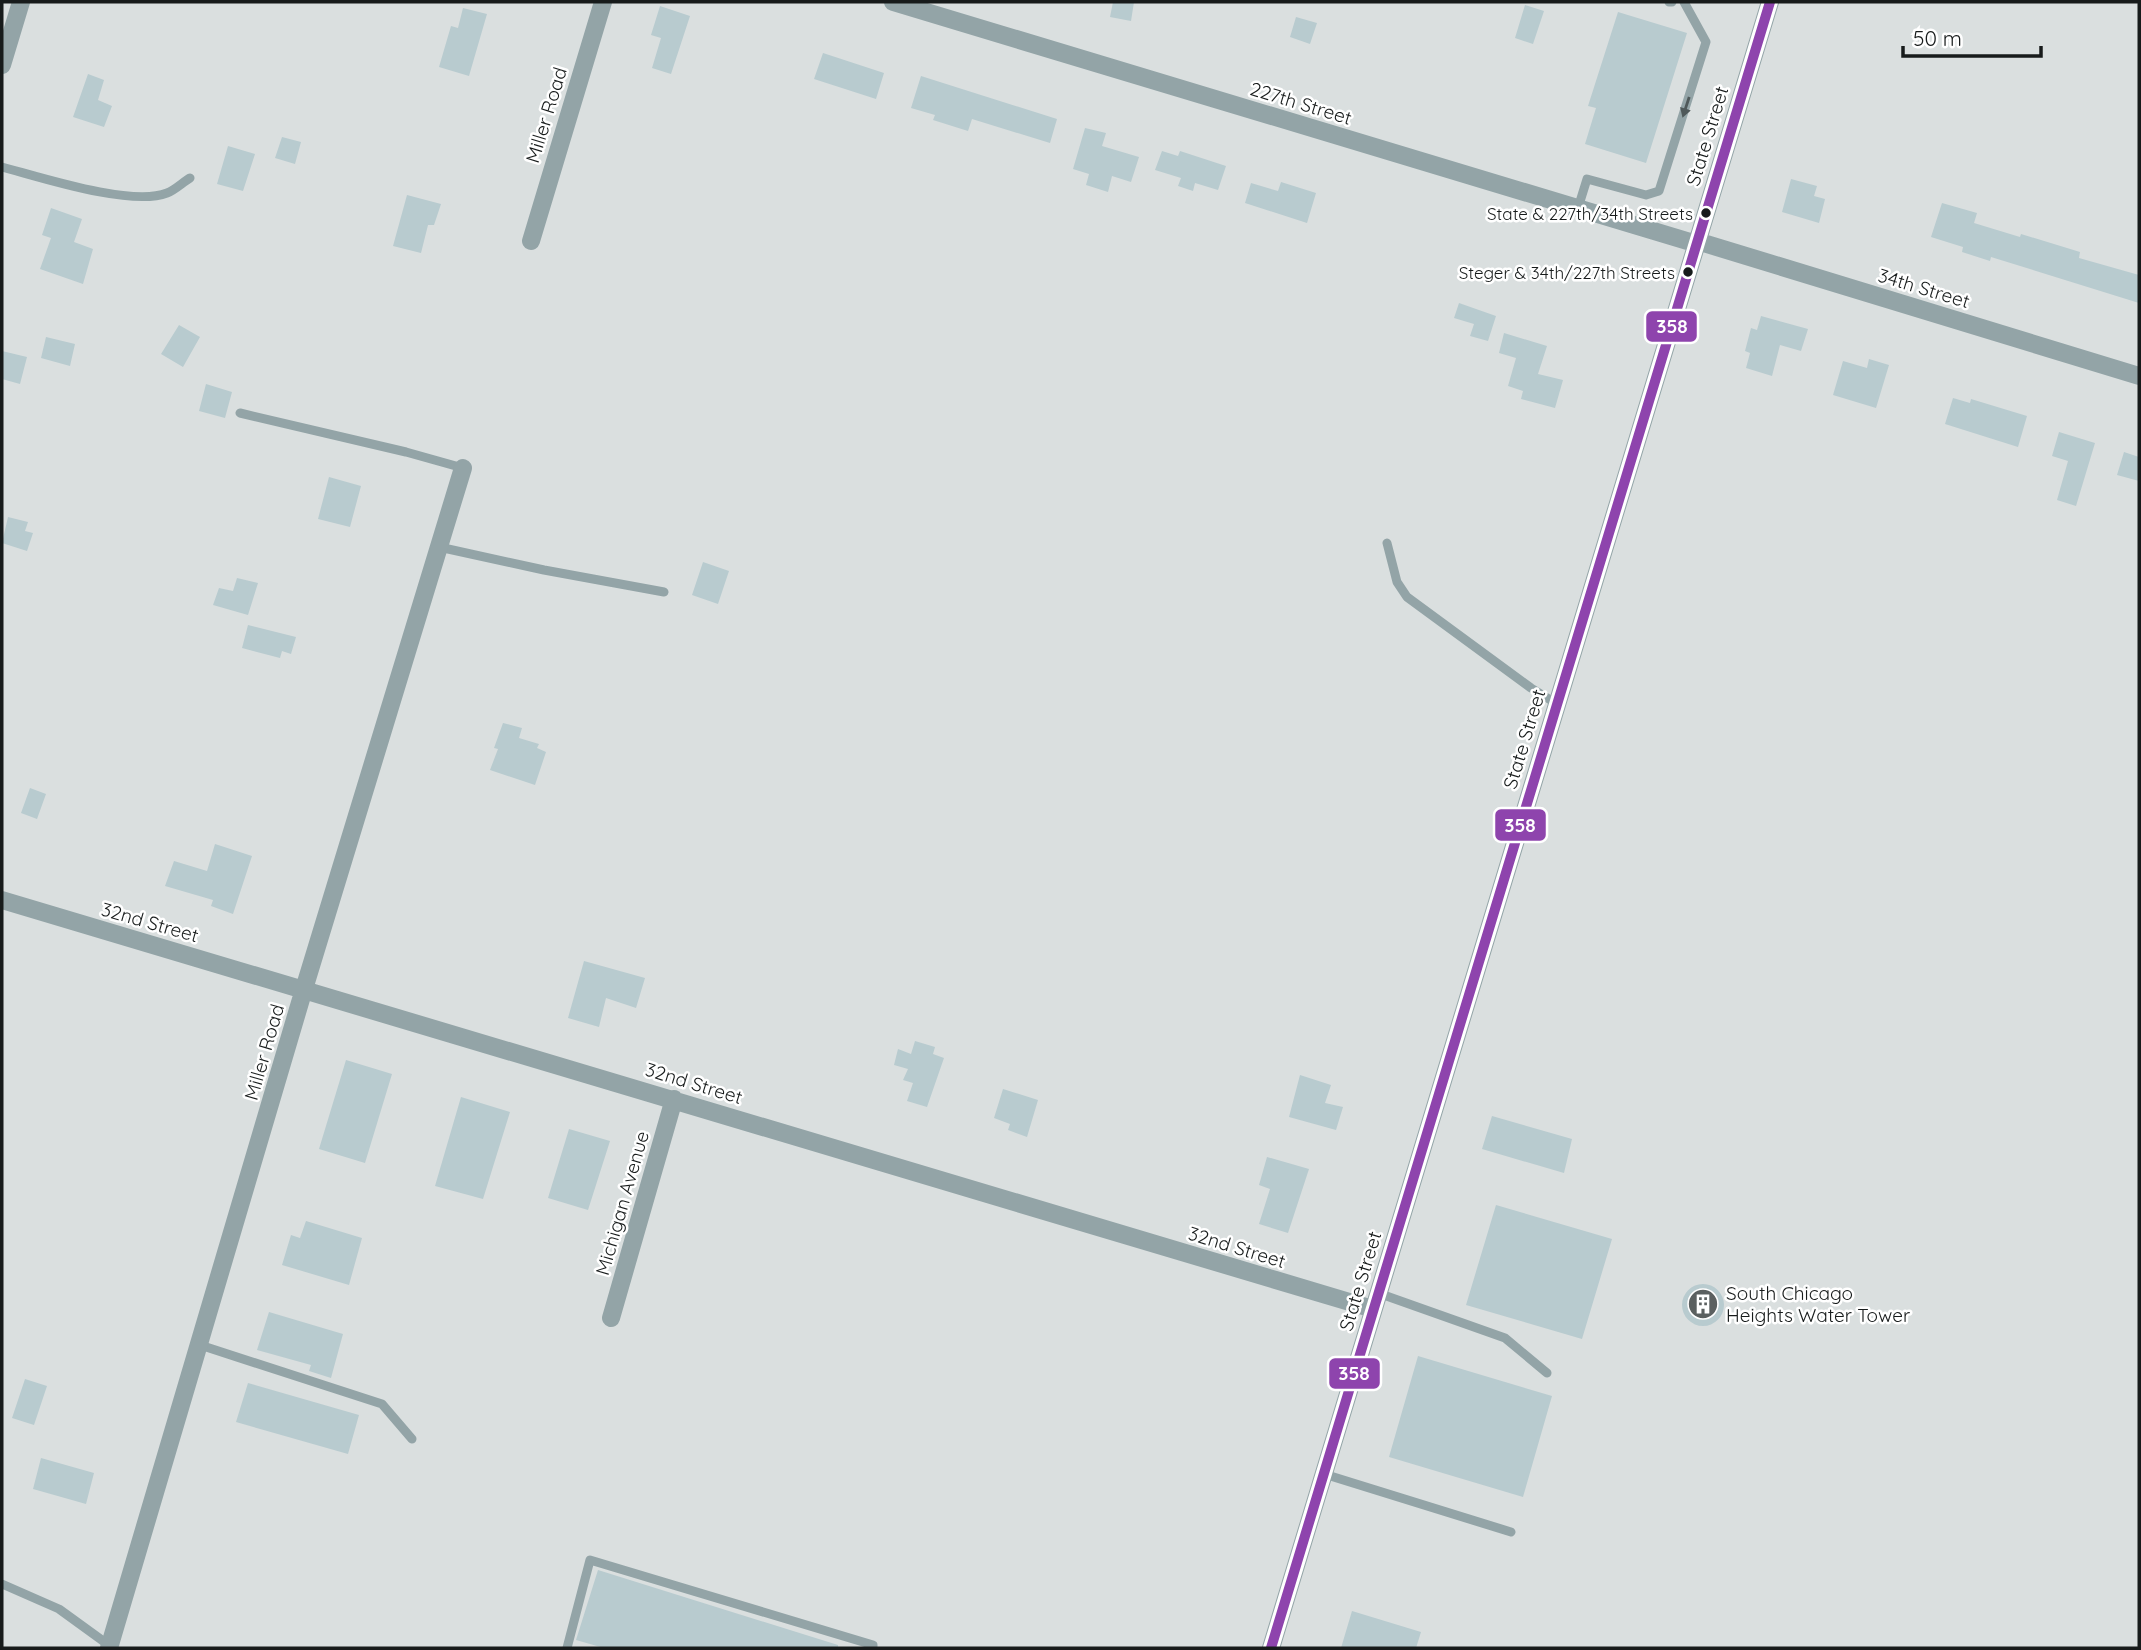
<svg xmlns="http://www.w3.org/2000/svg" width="2141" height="1650" font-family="Quicksand,sans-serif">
	<rect width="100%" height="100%" fill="#dadfdf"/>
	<path fill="#b8cbcf" d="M1113,2H1134L1131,21L1110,17Z
		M1525,5L1544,11L1533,44L1515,38Z
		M660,6L690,16L671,74L652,68L661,38L651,35Z
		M463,8L487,14L469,76L439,67L451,26L458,28Z
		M1618,12L1687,33L1646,163L1585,144L1596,108L1588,106Z
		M1296,17L1317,23L1310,44L1290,37Z
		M823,53L884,73L876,99L814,79Z
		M88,74L104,80L98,100L112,106L104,127L73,117Z
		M921,76L1057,119L1050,143L972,119L968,131L933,120L935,115L911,108Z
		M1085,128L1106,133L1102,146L1139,157L1131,182L1112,176L1108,192L1086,185L1089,174L1073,169Z
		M282,137L301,142L295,164L275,158Z
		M228,146L255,154L243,191L217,184Z
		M1162,151L1178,156L1180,151L1226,166L1218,190L1195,183L1193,191L1178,186L1181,178L1155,170Z
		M1791,179L1817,186L1814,196L1825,199L1819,223L1782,212Z
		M1281,182L1316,193L1307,223L1245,203L1251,183L1278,191Z
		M407,195L441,204L434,225H428L421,253L393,246Z
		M1942,203L1977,213L1974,223L2020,237L2021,234L2080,252L2079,258L2139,275V303L1991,257L1990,261L1962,252L1963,247L1931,237Z
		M51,208L82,219L74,242L93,249L83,284L40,269L51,238L42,235Z
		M1459,303L1496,316L1488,341L1470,336L1474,324L1454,318Z
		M1761,316L1808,329L1801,351L1780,345L1772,376L1746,368L1750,353L1745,351L1751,328L1757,330Z
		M179,325L200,337L183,367L161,354Z
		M1504,333L1547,346L1538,374L1563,380L1555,408L1521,399L1523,391L1508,386L1516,358L1499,353Z
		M46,337L75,344L70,366L41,358Z
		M2,351L27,357L20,384L2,379Z
		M1869,359L1889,365L1876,408L1833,395L1843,361L1867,368Z
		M206,384L232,392L225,418L199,411Z
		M1953,398L1970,403L1971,399L2027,416L2018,447L1945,424Z
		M2059,432L2095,443L2076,506L2057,500L2068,461L2052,456Z
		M2124,452L2139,457V481L2117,475Z
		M329,477L361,486L350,527L318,519Z
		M8,517L28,522L25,531L33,533L27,551L2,543Z
		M703,562L729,571L718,604L692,595Z
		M237,578L258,583L248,615L213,605L219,588L233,591Z
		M248,625L296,637L291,654L282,651L280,658L242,648Z
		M503,723L522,728L519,738L539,744L537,748L546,752L535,785L490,770L498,749L494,748Z
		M30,788L46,794L37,819L21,813Z
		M215,844L252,856L233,914L211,906L213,900L165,886L174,861L207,871Z
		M584,961L645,978L636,1008L606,998L599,1027L568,1018Z
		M915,1041L935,1047L933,1054L944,1058L927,1107L907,1101L913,1083L903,1080L908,1069L894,1065L898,1049L911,1054Z
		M346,1060L392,1074L365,1163L319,1149Z
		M1300,1075L1331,1085L1325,1103L1343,1107L1336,1130L1289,1117Z
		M1003,1089L1038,1100L1027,1137L1008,1130L1010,1124L994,1118Z
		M461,1097L510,1112L483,1199L435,1186Z
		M1492,1116L1572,1139L1564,1173L1482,1149Z
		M569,1129L610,1141L588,1210L548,1198Z
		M1267,1157L1309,1169L1288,1233L1259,1224L1270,1189L1259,1185Z
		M1496,1205L1612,1239L1582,1339L1466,1305Z
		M306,1221L362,1238L349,1285L282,1265L291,1235L300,1238Z
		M1682 1305a21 21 0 1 1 42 0a21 21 0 1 1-42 0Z
		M269,1312L343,1334L331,1378L309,1371L311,1365L257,1350Z
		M1418,1356L1552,1396L1523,1497L1389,1457Z
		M25,1379L47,1386L34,1425L12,1418Z
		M248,1383L359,1415L348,1454L236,1422Z
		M41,1458L94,1473L86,1504L33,1489Z
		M598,1570L838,1645V1648H604L576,1640Z
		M1352,1611L1421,1632L1416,1648H1341Z"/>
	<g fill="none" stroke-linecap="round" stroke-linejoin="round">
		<path stroke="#93a4a7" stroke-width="9" d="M1669,2H1672
			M2,167C40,177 131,207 167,193C175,190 183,182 190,178
			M1578,208L1587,179L1646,195L1659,191L1706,42L1684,2
			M240,413L406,452L463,468
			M1387,543L1397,582L1407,597L1531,688L1557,704
			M439,547L544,570L664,592
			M1378,1293L1505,1338L1547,1373
			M200,1345L382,1404L412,1439
			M1324,1474L1511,1532
			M2,1584L59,1609L110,1646
			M567,1648L590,1560L873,1645V1648"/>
		<path stroke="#93a4a7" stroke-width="18" d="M893,2L1697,244
			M2,65L21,2
			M531,241L603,2
			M1697,241L2139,376
			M2,900L1373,1309
			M611,1318L674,1099
			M109,1648L304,989L463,468
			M1271,1648L1770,2"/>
		<g stroke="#fff" stroke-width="16">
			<path id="bus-1" d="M1271,1648L1770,2"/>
		</g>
		<use href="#bus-1" stroke="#8e44ad" stroke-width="10"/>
	</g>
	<defs><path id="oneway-solid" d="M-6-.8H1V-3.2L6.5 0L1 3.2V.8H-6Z" transform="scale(1.75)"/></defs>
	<use fill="#4f595a" href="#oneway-solid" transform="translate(1686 107) rotate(108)"/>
	<defs>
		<g id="building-disc" transform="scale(1.575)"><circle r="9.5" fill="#5b6060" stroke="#fff"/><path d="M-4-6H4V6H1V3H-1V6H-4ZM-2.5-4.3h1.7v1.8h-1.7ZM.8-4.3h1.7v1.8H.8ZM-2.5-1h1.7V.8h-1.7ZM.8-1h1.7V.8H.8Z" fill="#fff"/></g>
	</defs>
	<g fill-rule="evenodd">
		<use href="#building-disc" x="1703" y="1304"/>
	</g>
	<g fill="#171b1b" stroke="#fff" stroke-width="2.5">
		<circle cx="1706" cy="213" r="6"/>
		<circle cx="1688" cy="272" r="6"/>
	</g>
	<g text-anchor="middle" stroke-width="5" stroke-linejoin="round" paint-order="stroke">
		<g font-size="17" fill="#171b1b" stroke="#fff" text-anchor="end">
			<text x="1693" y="220">State &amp; 227th/34th Streets</text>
			<text x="1675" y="279">Steger &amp; 34th/227th Streets</text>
		</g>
		<g font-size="19" fill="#171b1b" stroke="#fff">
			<text transform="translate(1301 103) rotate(17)" y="7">227th Street</text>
			<text transform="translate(546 115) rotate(-73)" y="7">Miller Road</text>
			<text transform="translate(1707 136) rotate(-73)" y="7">State Street</text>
			<text transform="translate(1924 288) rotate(17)" y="7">34th Street</text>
			<text transform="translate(1524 739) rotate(-73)" y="7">State Street</text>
			<text transform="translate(150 922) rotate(16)" y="7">32nd Street</text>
			<text transform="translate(264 1052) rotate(-74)" y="7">Miller Road</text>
			<text transform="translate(694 1083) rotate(17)" y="7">32nd Street</text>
			<text transform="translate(622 1203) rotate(-74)" y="7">Michigan Avenue</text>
			<text transform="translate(1237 1247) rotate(17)" y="7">32nd Street</text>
			<text transform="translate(1360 1281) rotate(-73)" y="7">State Street</text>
		</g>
		<g font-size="19" fill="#171b1b" stroke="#fff" text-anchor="start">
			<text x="1726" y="1300">South Chicago<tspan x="1726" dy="22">Heights Water Tower</tspan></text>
		</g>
	</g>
	<g stroke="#fff" stroke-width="2.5">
		<rect x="1645" y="310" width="53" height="33" rx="7" fill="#8e44ad"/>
		<rect x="1494" y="808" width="53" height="34" rx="7" fill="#8e44ad"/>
		<rect x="1328" y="1357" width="53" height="33" rx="7" fill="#8e44ad"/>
	</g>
	<g font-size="19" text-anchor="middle" font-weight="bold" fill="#fff">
		<text x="1672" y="333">358</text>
		<text x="1520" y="832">358</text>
		<text x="1354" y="1380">358</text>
	</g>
	<rect width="2141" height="1650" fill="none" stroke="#171b1b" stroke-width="7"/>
	<path d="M1903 46v10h138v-10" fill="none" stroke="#171b1b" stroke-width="3.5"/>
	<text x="1913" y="46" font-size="21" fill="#171b1b" stroke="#ffffff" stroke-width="5" paint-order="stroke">50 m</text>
</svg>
